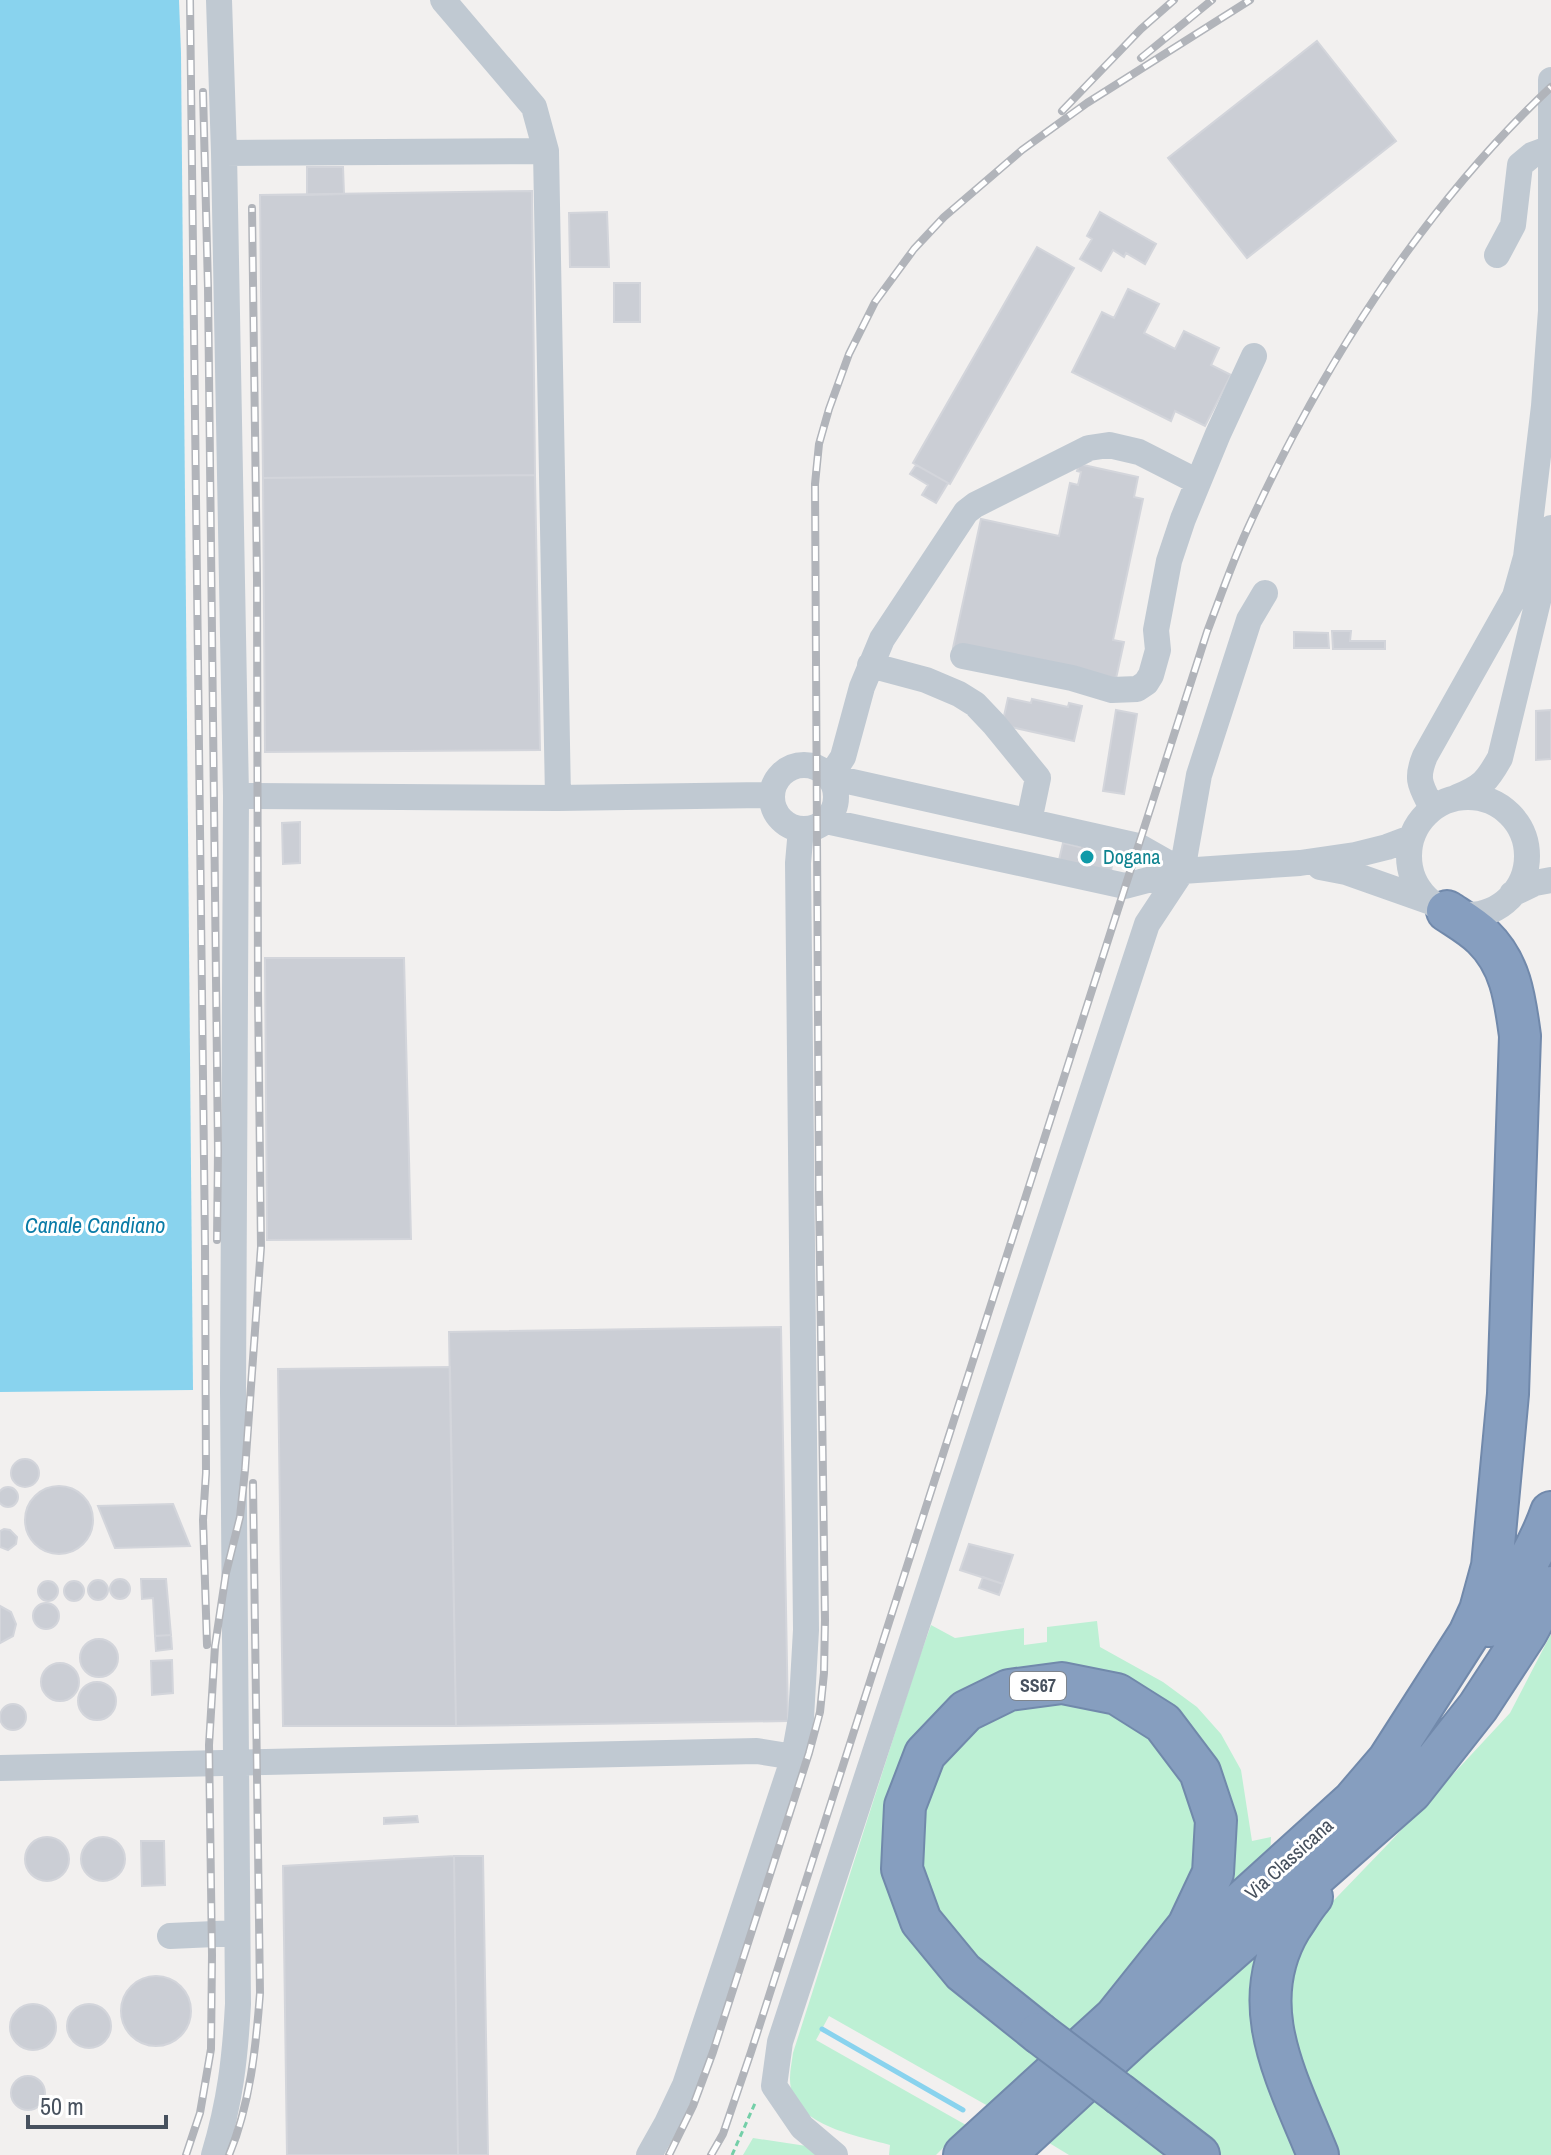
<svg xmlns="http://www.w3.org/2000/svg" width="1551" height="2155" font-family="'Archivo Narrow',sans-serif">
	<rect width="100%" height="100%" fill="#f2f0ef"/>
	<path fill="#bdf0d4" d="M1097,1621L1100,1647L1163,1682L1197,1707L1221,1734L1241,1770L1252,1841L1271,1837L1270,1860L1220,1898L1163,1707L980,1691L888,1857L1046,2052L988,2106L829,2016L816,2040L966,2125L936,2155H889L890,2145C855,2135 789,2125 790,2078C790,2070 792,2061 793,2053L916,1667L931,1625L955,1638L1024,1628V1645L1047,1642V1627Z
		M1551,1634V2155H1338L1310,2095L1284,2017L1290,1961L1311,1924L1391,1841L1510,1713Z
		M1104,1699L1193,1771L1209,1866L1146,1964L1068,2033L1004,1983L941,1924L914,1856L921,1790L972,1722L1013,1702Z
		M1275,1933L1309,2155H1220L1120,2074Z
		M1100,2090L1185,2155H1069L1046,2141Z
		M753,2138L813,2147L822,2155H743Z"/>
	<path fill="#89d3ee" d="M0,0H179L181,53L193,1390L0,1392Z"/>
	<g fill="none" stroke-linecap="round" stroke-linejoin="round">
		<path stroke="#89d3ee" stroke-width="5" d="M822,2029L963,2110"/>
	</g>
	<path fill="#cbced5" stroke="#d3d5db" stroke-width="2" d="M1317,41L1396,141L1247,258L1168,158Z
		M307,167H343L344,194L307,195Z
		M532,191L535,475L263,478L260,195Z
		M607,212L609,267H570L569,213Z
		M1100,212L1156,244L1145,264L1126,253L1124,257L1113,250L1101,271L1080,259L1092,239L1087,236Z
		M1037,247L1074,268L950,484L913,463Z
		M614,283H640V322H614Z
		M1128,289L1159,304L1144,333L1175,349L1184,331L1219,348L1211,365L1231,375L1205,426L1175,411L1171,421L1072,372L1102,312L1114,318Z
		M1079,464L1138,477L1134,497L1143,499L1113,640L1124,642L1115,683L953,648L981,519L1059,536L1070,483L1078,485L1081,472L1077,471Z
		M916,465L948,483L936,503L922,495L928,485L910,474Z
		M535,475L540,750L265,752L263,478Z
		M1332,631H1351L1350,641H1385V649H1333Z
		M1294,632L1328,633L1329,648H1294Z
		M1008,698L1031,703L1032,699L1068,707L1069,703L1082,706L1074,741L1002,725Z
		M1116,710L1137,714L1124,794L1103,791Z
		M1551,710V759L1536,760V711Z
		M300,822V863L283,864L282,823Z
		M1063,843L1080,847L1081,843L1114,854L1111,871L1059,860Z
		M265,958H404L411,1239L267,1240Z
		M781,1327L788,1721L456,1726L449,1332Z
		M450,1367L456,1726H283L278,1369Z
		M11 1473a14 14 0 1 1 28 0a14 14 0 1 1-28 0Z
		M25 1520a34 34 0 1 1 68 0a34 34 0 1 1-68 0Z
		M-2 1497a10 10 0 1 1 20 0a10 10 0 1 1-20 0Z
		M173,1504L190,1546L115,1548L98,1506Z
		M4,1529L10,1530L17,1537L16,1544L8,1550L0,1547V1531Z
		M969,1544L1013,1555L1003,1584L960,1570Z
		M983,1577L1003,1584L999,1595L979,1588Z
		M110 1589a10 10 0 1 1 20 0a10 10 0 1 1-20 0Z
		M141,1579H166L171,1635L155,1636L153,1598L142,1599Z
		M88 1590a10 10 0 1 1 20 0a10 10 0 1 1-20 0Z
		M64 1591a10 10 0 1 1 20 0a10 10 0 1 1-20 0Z
		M38 1591a10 10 0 1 1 20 0a10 10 0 1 1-20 0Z
		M33 1616a13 13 0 1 1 26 0a13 13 0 1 1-26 0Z
		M0,1606L11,1612L16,1624L13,1636L0,1643Z
		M171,1635L172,1649L156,1651L155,1636Z
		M80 1658a19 19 0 1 1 38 0a19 19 0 1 1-38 0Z
		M172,1660L173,1693L152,1695L151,1661Z
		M41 1682a19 19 0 1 1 38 0a19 19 0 1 1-38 0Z
		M78 1701a19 19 0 1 1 38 0a19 19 0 1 1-38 0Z
		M0 1717a13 13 0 1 1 26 0a13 13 0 1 1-26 0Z
		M417,1816L418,1822L384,1824V1818Z
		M81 1859a22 22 0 1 1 44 0a22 22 0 1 1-44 0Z
		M25 1859a22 22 0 1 1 44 0a22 22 0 1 1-44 0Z
		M141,1841H164L165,1885L142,1886Z
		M454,1856H483L488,2155H458Z
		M454,1856L458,2155H287L283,1866Z
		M121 2011a35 35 0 1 1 70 0a35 35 0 1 1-70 0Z
		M67 2026a22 22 0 1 1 44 0a22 22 0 1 1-44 0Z
		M10 2027a23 23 0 1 1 46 0a23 23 0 1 1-46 0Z
		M11 2093a17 17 0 1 1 34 0a17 17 0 1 1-34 0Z"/>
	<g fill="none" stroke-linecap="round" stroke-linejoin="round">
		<g stroke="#7189ab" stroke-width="44">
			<path id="highway" d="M1489,1626C1511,1590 1537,1552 1551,1512
				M1385,1765L1469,1634L1480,1610L1492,1566L1508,1394L1520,1036C1515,999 1511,964 1483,937C1473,927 1459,919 1447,911
				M1312,1897C1304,1906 1298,1917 1291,1927C1244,2005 1288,2080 1318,2155
				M1182,1956L1353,1801L1401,1745
				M1039,2033L963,1972L921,1921L902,1869L905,1806L925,1754L966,1711L1009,1690L1062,1683L1117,1694L1163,1723L1200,1772L1216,1820L1213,1873L1188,1926L1116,2016
				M1121,2095L1199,2155
				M964,2155L1135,1999
				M1005,2155L1134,2036L1411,1792L1478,1707L1527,1632L1551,1587"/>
		</g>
		<path stroke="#74cfa8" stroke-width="3" stroke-dasharray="6 4" stroke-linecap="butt" d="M732,2155L756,2101"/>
		<path stroke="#c0c9d2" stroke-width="26" d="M443,0L534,107L546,151
			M224,153L546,151L558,798
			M1497,255L1513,225L1520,165L1532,155L1551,148
			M963,656L1072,678L1112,690L1137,689L1146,683L1151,675L1158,650L1156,630L1169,561L1183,519L1218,434L1254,356
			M870,665L926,680L959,694L975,704L994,724L1038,778L1029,821
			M772 797a32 32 0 1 1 64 0a32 32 0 1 1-64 0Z
			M236,796L558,798L771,795
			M1457,797C1482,787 1487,781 1500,758L1547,564L1551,528
			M1409 856a59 59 0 1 1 118 0a59 59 0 1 1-118 0Z
			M1432,808C1421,786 1415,780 1425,756L1515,596L1526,557L1544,406L1551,311V80
			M826,821L1125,886L1182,871L1300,863L1355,855L1387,847L1411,838
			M1320,867L1346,872L1431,902
			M1182,871L1138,846L830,777L843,757L862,687L882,639L966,512L975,505L1089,448L1109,445L1139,452L1198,482
			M1512,894L1535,883L1551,880
			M0,1768L757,1751L794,1757
			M170,1936L237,1933
			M214,2155C230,2102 235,2059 238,2004L233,1392L236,796L224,153L219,0
			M649,2155L667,2123L685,2085L794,1757L801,1718L806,1630L798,863L801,829
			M835,2155L802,2127L774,2086L780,2042L1147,924L1182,871L1199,775L1249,620L1265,593"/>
		<use href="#highway" stroke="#869ebf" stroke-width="40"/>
		<g stroke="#b1b4ba" stroke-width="8">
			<path id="rail" d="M190,0L205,1244L206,1473L203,1520L207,1645
				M1141,58L1212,0
				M203,92L208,288L218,1151L217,1240
				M1062,111L1141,29L1174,0
				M186,2155L200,2113L211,2049L212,1955L209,1745L215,1646L226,1573L240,1517L245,1470L261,1247L258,993L257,580L252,208
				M229,2155C250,2105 256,2047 260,1993L253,1483
				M669,2155L693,2106L713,2052L809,1753L820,1712L824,1673L825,1620L819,1191L815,484L819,444L829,409L849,354L875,302L914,249L944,217L1022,150L1087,103L1250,0
				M711,2155L723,2134L751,2052L1207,632C1220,598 1232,563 1247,530C1320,369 1421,209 1551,87"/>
		</g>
		<use href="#rail" stroke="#fff" stroke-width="5" stroke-dasharray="15" stroke-linecap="butt"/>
		<g stroke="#7189ab" stroke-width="44" stroke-linecap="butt">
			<path id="highway-bridge" d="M1039,2033L1121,2095"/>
		</g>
		<use href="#highway-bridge" stroke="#869ebf" stroke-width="40"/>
	</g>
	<circle fill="#0f9aa8" stroke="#fff" stroke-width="3" cx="1087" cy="857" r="8"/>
	<g text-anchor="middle" stroke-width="6" stroke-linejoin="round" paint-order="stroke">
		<rect fill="#fff" stroke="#7e858e" stroke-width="2" x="1010" y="1672" width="56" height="28" rx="6"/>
		<g font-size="18" font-weight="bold" fill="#47515e">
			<text x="1038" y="1692">SS67</text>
		</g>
		<g font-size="20" fill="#0d838f" stroke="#fff" text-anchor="start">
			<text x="1103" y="864">Dogana</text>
		</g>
		<g font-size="20" fill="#47515e" stroke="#fff">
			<text transform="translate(1289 1859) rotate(-42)" y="7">Via Classicana</text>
		</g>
		<g font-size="22" font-style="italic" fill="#097ba7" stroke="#fff">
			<text x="95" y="1233">Canale Candiano</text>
		</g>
	</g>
	<path d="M28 2115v12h138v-12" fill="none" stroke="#47515e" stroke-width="4"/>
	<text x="40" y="2115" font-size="24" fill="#47515e" stroke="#ffffff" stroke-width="6" paint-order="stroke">50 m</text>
</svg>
